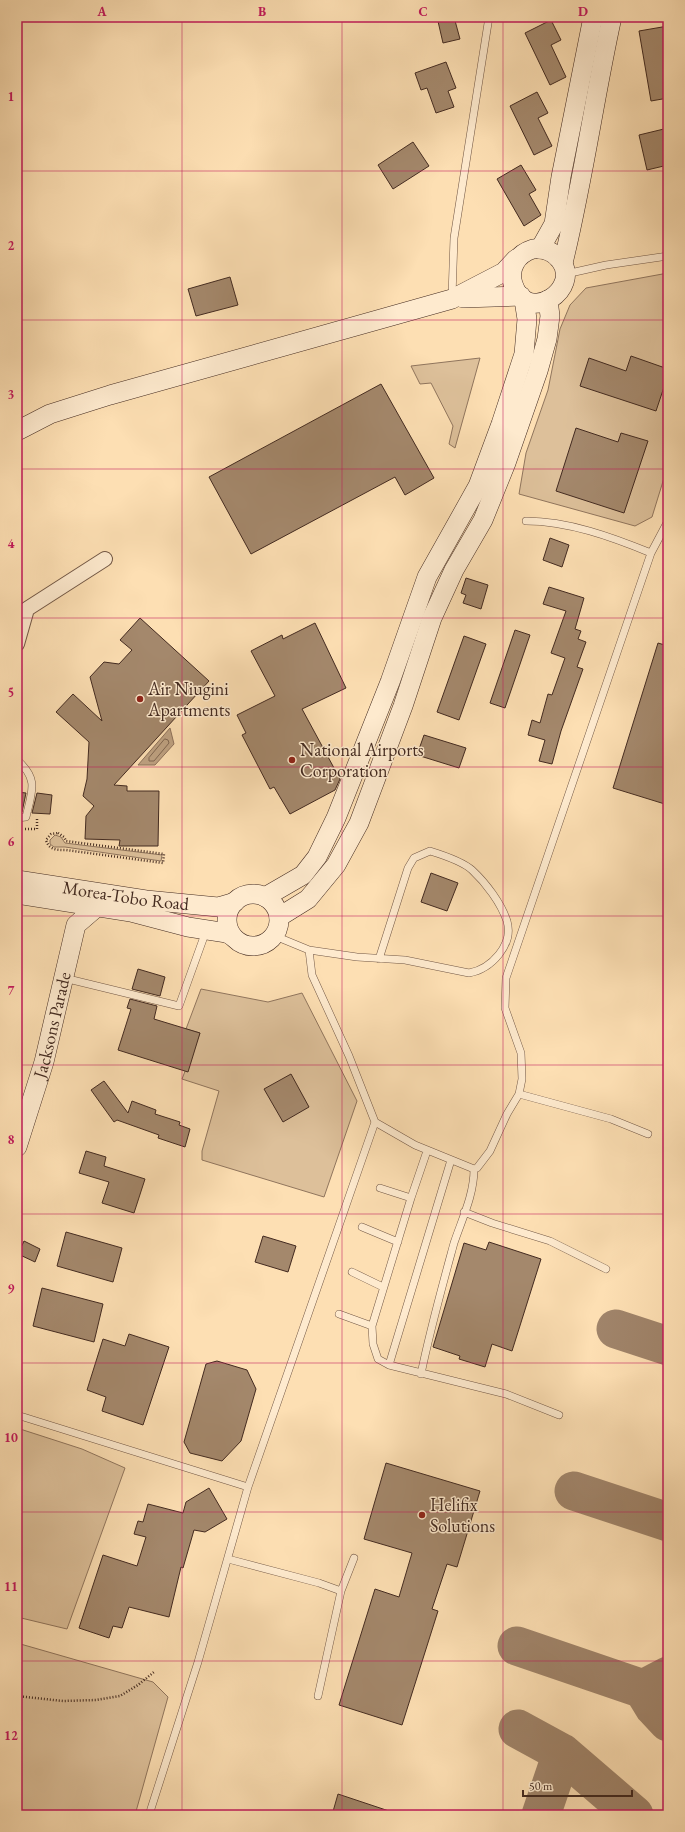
<svg xmlns="http://www.w3.org/2000/svg" width="685" height="1832" font-family="'EB Garamond',serif">
	<rect width="100%" height="100%" fill="#fddfb3"/>
	<filter id="stains"><feTurbulence type="fractalNoise" baseFrequency=".005" numOctaves="4"/><feColorMatrix values="0 0 0 0 .2 0 0 0 0 .09 0 0 0 0 .02 0 0 0 .5 -.17"/></filter>
	<radialGradient id="worn" r=".72"><stop offset=".6" stop-color="#630" stop-opacity="0"/><stop offset="1" stop-color="#630" stop-opacity=".3"/></radialGradient>
	<path fill="#ddc09a" stroke="#90755d" d="M668,273V465L652,517L635,526L519,494L526,453L548,390L560,329L570,305L586,288Z
		M480,358L455,448L449,444L453,426L431,383L420,384L411,366Z
		M55,835L61,837L65,843L162,855L161,861L65,847H54L50,844V840Z
		M201,989L268,1002L302,993L357,1101L324,1197L202,1160V1151L219,1091L182,1079L200,1033L186,1029Z
		M17,1428L82,1449L125,1468L67,1629L17,1617Z
		M17,1643L153,1682L168,1697L135,1815H17Z"/>
	<path fill="#bea181" stroke="#8d715a" d="M170,728L174,744L155,765H138Z"/>
	<g fill="none" stroke-linecap="round" stroke-linejoin="round">
		<path stroke="#806650" stroke-width="1" d="M165,739L168,740L169,743L154,761H149V758Z"/>
		<path stroke="#a0846a" stroke-width="39" d="M616,1329L668,1346
			M574,1491L668,1522
			M517,1646L643,1689L668,1676
			M643,1689L654,1707L668,1722
			M518,1729L562,1753L634,1815
			M541,1815L562,1753"/>
	</g>
	<path fill="#a4886c" stroke="#432a20" d="M437,17H454L460,39L443,43Z
		M551,20L561,40L551,45L566,77L550,85L525,33Z
		M668,26V98L651,101L639,31Z
		M446,62L456,88L448,91L454,107L436,113L427,88L421,90L415,73Z
		M537,92L548,113L538,118L552,146L534,155L510,106Z
		M668,128V165L647,170L639,135Z
		M413,142L429,166L393,189L378,165Z
		M521,165L536,190L529,194L541,215L524,226L497,179Z
		M230,277L238,305L196,316L188,289Z
		M631,356L668,369V375L656,411L580,386L589,358L626,371Z
		M381,384L434,478L405,495L395,477L251,554L209,477Z
		M576,428L618,442L621,433L648,441L624,513L556,491Z
		M550,538L569,545L562,567L543,560Z
		M466,578L488,585L481,609L463,603L466,595L461,593Z
		M549,587L584,598L575,629L581,631L578,639L586,642L577,667L583,669L561,731L552,764L539,761L545,740L528,735L532,720L540,723L548,694L552,695L565,658L551,653L566,611L543,604Z
		M140,618L209,681L114,785L127,786V791H159L158,846H119L120,840L85,839L86,816L94,806L83,796L87,779L89,742L56,712L73,694L102,721L90,677L104,662L119,664L132,650L120,640Z
		M315,623L346,688L302,709L340,779L335,790L290,814L274,787L270,789L242,735L246,733L237,715L275,696L251,651L282,635L283,639Z
		M515,630L530,635L505,708L490,703Z
		M464,636L486,644L459,720L437,712Z
		M658,643L668,646V805L613,788Z
		M424,735L466,748L459,768L417,755Z
		M17,792L26,793L22,812L17,811Z
		M37,793L52,795L50,814L32,813Z
		M431,873L458,883L447,911L421,902Z
		M138,969L165,977L160,996L132,989Z
		M130,999L157,1006L154,1019L200,1033L188,1072L118,1050L131,1009L127,1008Z
		M291,1074L309,1107L283,1122L264,1089Z
		M104,1081L128,1113L132,1101L156,1110L155,1114L180,1122L179,1125L190,1129L185,1147L158,1138L159,1135L117,1120L114,1122L91,1090Z
		M86,1151L106,1157L104,1166L145,1179L134,1213L102,1203L109,1182L79,1173Z
		M66,1232L122,1248L113,1282L57,1266Z
		M263,1236L296,1246L288,1272L255,1262Z
		M24,1241L40,1249L35,1262L18,1254Z
		M489,1242L541,1259L512,1351L492,1344L485,1367L459,1359L460,1356L433,1347L464,1243L486,1250Z
		M42,1288L103,1304L94,1342L33,1326Z
		M129,1334L169,1347L143,1425L102,1411L106,1397L87,1390L103,1339L125,1346Z
		M217,1361L247,1370L256,1389L241,1441L222,1461L190,1453L184,1442L206,1364Z
		M386,1463L480,1491L457,1567L447,1564L432,1609L438,1611L402,1725L339,1705L375,1589L399,1597L412,1553L364,1539Z
		M209,1488L227,1519L205,1532L194,1530L183,1568L181,1567L169,1617L129,1607L122,1628L113,1626L109,1638L79,1628L103,1555L137,1566L146,1537L134,1534L138,1521L143,1522L148,1504L183,1513L186,1502Z
		M338,1794L395,1813L394,1815H332Z"/>
	<g fill="none" stroke-linecap="round" stroke-linejoin="round">
		<g stroke="#725745" stroke-width="8">
			<path id="lane" d="M566,274L606,265L668,256
				M452,296L454,238L489,17
				M526,521C568,521 612,537 651,553
				M17,760C39,779 32,791 26,817L17,818
				M275,936L309,950L357,957L405,960L469,973C491,969 514,945 507,921C501,903 486,883 472,870C462,861 443,855 430,851L414,858L408,868L379,959
				M309,950L312,975L349,1056L375,1122L415,1145L474,1169L477,1168L490,1151L507,1114L519,1094L522,1079L521,1053L505,1008L506,978L651,553L668,521
				M64,978L179,1006L206,931
				M519,1094L611,1119L648,1134
				M427,1151L411,1198L372,1326L373,1344L378,1359L389,1365L506,1394L559,1415
				M380,1188L411,1198
				M464,1212L492,1223L550,1241L606,1269
				M362,1227L398,1242
				M352,1272L383,1287
				M339,1314L372,1326
				M389,1365L451,1160
				M421,1374C430,1330 442,1287 454,1243C462,1219 474,1195 474,1169
				M17,1415L248,1487
				M228,1559L319,1583L341,1591
				M318,1696L341,1591L354,1558
				M149,1815L198,1662L248,1487L375,1122"/>
		</g>
		<g stroke="#725745" stroke-width="16">
			<path id="street" d="M17,644L27,609L105,559"/>
		</g>
		<g stroke="#432a20" stroke-width="20">
			<g id="secondary">
				<path d="M533,249C544,248 553,251 560,260C583,288 527,327 513,284C508,268 517,254 533,249Z"/>
				<path d="M540,249L554,224L561,177L593,17"/>
				<path d="M563,263C583,182 594,99 612,17"/>
				<path d="M463,298L521,296"/>
				<path d="M17,431L50,414L110,395L452,299L504,272L516,259"/>
				<path id="s1" d="M17,880L146,900L218,907L235,902"/>
				<path d="M17,894L131,912L188,927L227,933L232,936"/>
				<circle cx="253" cy="920" r="26"/>
				<path d="M265,897L303,875L317,857L336,818L390,682L427,577L478,486L501,424L524,354L527,319L524,300"/>
				<path d="M279,917L308,899L336,865L359,823L403,706L432,618L454,570L483,520L506,463L538,371L547,339L550,316L548,300"/>
				<path id="s2" d="M17,1147L44,1062L76,925L98,906"/>
			</g>
		</g>
		<path stroke="#432a20" stroke-width="2.5" stroke-dasharray="1 2" stroke-linecap="butt" d="M25,829H37V819
			M58,833L64,837L66,841L164,854L163,863L66,850C57,850 49,850 46,840L51,834Z
			M17,1696L63,1701L96,1700L120,1696L138,1685L154,1672"/>
		<use href="#lane" stroke="#feeace" stroke-width="7"/>
		<use href="#street" stroke="#feeace" stroke-width="14"/>
		<use href="#secondary" stroke="#feeace" stroke-width="19"/>
	</g>
	<path fill="none" stroke="#c2185b" stroke-width="1" stroke-opacity="0.55" d="M182,17V1815M342,17V1815M503,17V1815M17,171H668M17,320H668M17,469H668M17,618H668M17,767H668M17,916H668M17,1065H668M17,1214H668M17,1363H668M17,1512H668M17,1661H668"/>
	<g fill="#8f2418" stroke="#feeace" stroke-width="1.5">
		<circle cx="140" cy="699" r="4"/>
		<circle cx="292" cy="760" r="4"/>
		<circle cx="422" cy="1515" r="4"/>
	</g>
	<g text-anchor="middle" stroke-width="3" stroke-linejoin="round" paint-order="stroke">
		<g font-size="18" fill="#432a20" stroke="#feeace" text-anchor="start">
			<text x="148" y="695">Air Niugini<tspan x="148" dy="21">Apartments</tspan></text>
			<text x="300" y="756">National Airports<tspan x="300" dy="21">Corporation</tspan></text>
			<text x="430" y="1511">Helifix<tspan x="430" dy="21">Solutions</tspan></text>
		</g>
		<g font-size="18" fill="#432a20" stroke="#feeace">
			<text dy="6" stroke="none"><textPath href="#s1" startOffset="110">Morea-Tobo Road</textPath></text>
			<text dy="6" stroke="none"><textPath href="#s2" startOffset="127">Jacksons Parade</textPath></text>
		</g>
	</g>
	<rect width="685" height="1832" fill="none" stroke="#fddfb3" stroke-width="44"/>
	<path d="M523 1790v6h109v-6" fill="none" stroke="#432a20" stroke-width="2"/>
	<text x="529" y="1790" font-size="12" fill="#432a20" stroke="#feeace" stroke-width="3" paint-order="stroke">50 m</text>
	<rect x="22" y="22" width="641" height="1788" fill="none" stroke="#c2185b" stroke-width="1.5"/>
	<g font-size="13" text-anchor="middle" font-weight="bold" fill="#c2185b">
		<text x="102" y="16">A</text>
		<text x="262" y="16">B</text>
		<text x="423" y="16">C</text>
		<text x="583" y="16">D</text>
		<text x="11" y="101">1</text>
		<text x="11" y="250">2</text>
		<text x="11" y="399">3</text>
		<text x="11" y="548">4</text>
		<text x="11" y="697">5</text>
		<text x="11" y="846">6</text>
		<text x="11" y="995">7</text>
		<text x="11" y="1144">8</text>
		<text x="11" y="1293">9</text>
		<text x="11" y="1442">10</text>
		<text x="11" y="1591">11</text>
		<text x="11" y="1740">12</text>
	</g>
	<rect width="100%" height="100%" filter="url(#stains)"/>
	<rect width="100%" height="100%" fill="url(#worn)"/>
</svg>
